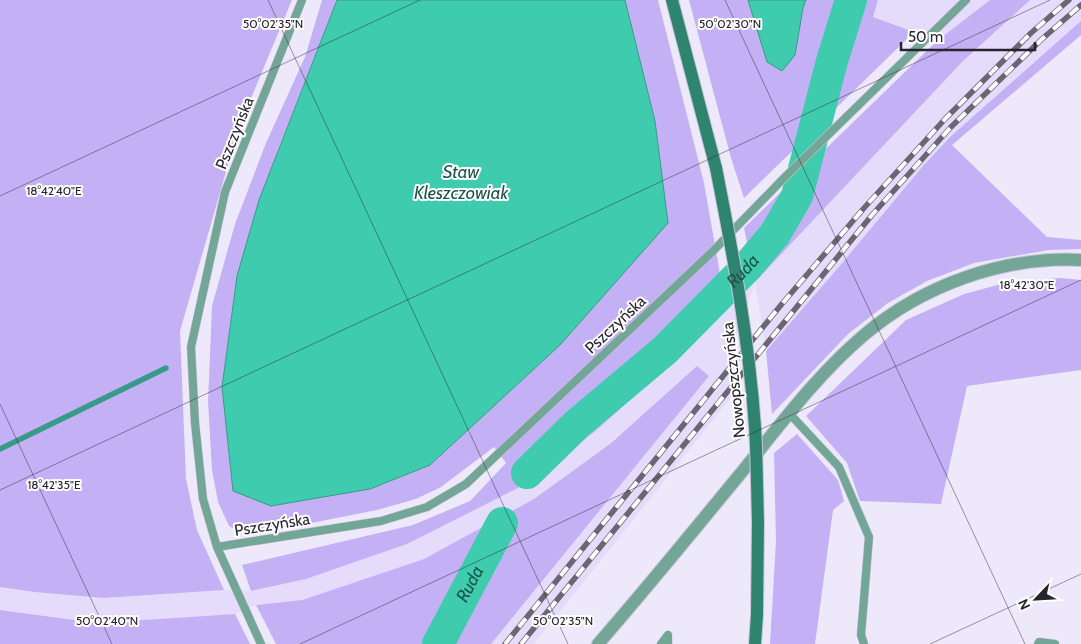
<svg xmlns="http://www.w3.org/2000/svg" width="1081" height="644" font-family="Cabin,sans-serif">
	<rect width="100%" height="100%" fill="#ede9fb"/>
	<path fill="#e4dcfa" d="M878,0H990L937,41L873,17Z
		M1030,0H1081V21L951,136L923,166L838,268L766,351L755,283L732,347L737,390L534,644H491L709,376L697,366L610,443L534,499L424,559L302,600L256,605L235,614L97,623L0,610V587L34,592L104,598L224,590L251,591L306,579L407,544L534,480L697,339L726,308L755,282L963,61Z"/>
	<path fill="#c4b1f5" d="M0,0H292L239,127L180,331L186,479L197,530L224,590L104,598L34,592L0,587Z
		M322,0H337L278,150L237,276L222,387L233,491L430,465L560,345L667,223L655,121L625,0H658L704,183L726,308L697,339L599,428L534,480L407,544L306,579L251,591L242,565L413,525L470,501L506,463L494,447L441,487L416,499L377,510L281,529L240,532L229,526L218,502L212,470L208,402L212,306L235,224L266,143L305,57Z
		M689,0H748L767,62L803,8L806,0H878L873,17L914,32L744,198L731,158Z
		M990,0H1030L963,61L755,282L744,228L937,41Z
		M1081,21V35L952,145L1047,237L1081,240V249L1049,250L974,263L927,281L888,303L848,334L772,414L766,351L838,268L923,166L951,136Z
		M1061,278L1081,280V370L967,386L941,504L860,501L847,463L806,416L906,320L964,294L1009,282Z
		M697,366L709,376L491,644H276L256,605L302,600L424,559L534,499L611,443Z
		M797,434L838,480L844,501L833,510L815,644H770L776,541L774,453Z
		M0,610L97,623L235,614L250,644H0Z"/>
	<path fill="#3fccae" stroke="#389a88" d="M337,0H625L655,121L668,223L560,345L430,465L370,489L271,506L233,491L222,387L237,276L259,200Z
		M748,0H806L803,8L795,55L782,71L767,62Z"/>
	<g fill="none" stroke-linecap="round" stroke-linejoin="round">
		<path stroke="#389a88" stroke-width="5.5" d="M0,449L166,368"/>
		<g stroke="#3fccae" stroke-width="32">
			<path id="s1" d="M527,473L577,424L665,350L748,266L775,234L797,196L832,61L851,0"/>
			<path id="s2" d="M438,644L502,523"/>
		</g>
		<g stroke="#c9c6d6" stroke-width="9">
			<path id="service" d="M789,413L839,467L869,537L861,635L864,644
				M217,547L381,521L427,507L466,484L712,252L784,178L966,0
				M261,644L217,547L203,499L195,423L191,347L225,192L302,0
				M661,644L668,635V644
				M1038,644L1039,642L1055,644"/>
		</g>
		<g stroke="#c9c6d6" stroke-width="14">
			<path id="minor" d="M598,644C647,588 694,530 741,473C780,425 817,375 864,335C923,285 1004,256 1081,260"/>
		</g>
		<g stroke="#c9c6d6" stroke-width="14">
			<path id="secondary" d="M672,0L716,168
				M755,644L757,615L758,522"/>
		</g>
		<use href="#service" stroke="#74a698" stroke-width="8"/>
		<use href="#minor" stroke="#74a698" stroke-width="12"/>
		<use href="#secondary" stroke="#2f8470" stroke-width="12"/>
		<g stroke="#6a6674" stroke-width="5.5">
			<path id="rail" d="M505,644L781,305L864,208L945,119L1031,33L1069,0
				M521,644L872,215L951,127L1042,39L1081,5"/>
		</g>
		<use href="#rail" stroke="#fff" stroke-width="4" stroke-dasharray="11" stroke-linecap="butt"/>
		<g stroke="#c9c6d6" stroke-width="14" stroke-linecap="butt">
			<path id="secondary-bridge" d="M716,168C733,254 749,340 755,427C757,459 757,491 758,522"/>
		</g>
		<use href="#secondary-bridge" stroke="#2f8470" stroke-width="12"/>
	</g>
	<path fill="none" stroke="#27242f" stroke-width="1" stroke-opacity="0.45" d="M268,0L568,644M725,0L1025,644M0,196L420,0M0,404L112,644M0,490L1050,0M300,644L1081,280M930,644L1081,574"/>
	<g text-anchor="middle" stroke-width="4" stroke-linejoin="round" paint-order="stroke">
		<g font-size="16" fill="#27242f" stroke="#fff">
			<text transform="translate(234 133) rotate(-68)" y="6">Pszczyńska</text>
			<text transform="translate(615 324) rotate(-43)" y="6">Pszczyńska</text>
			<text transform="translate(733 380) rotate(-96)" y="6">Nowopszczyńska</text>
			<text transform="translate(272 524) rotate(-9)" y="6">Pszczyńska</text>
		</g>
		<g font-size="18" font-style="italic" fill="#1d5548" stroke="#fff">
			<text x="461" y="178">Staw<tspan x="461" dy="21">Kleszczowiak</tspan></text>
			<text dy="6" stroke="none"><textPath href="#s1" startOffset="296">Ruda</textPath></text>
			<text dy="6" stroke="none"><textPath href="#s2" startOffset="68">Ruda</textPath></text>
		</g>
	</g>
	<g font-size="12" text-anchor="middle" fill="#27242f" stroke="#fff" stroke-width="4" stroke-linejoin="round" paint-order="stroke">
		<text x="273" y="28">50°02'35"N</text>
		<text x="730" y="28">50°02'30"N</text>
		<text x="54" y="195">18°42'40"E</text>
		<text x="1027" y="289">18°42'30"E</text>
		<text x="54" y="489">18°42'35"E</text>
		<text x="107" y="625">50°02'40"N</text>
		<text x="563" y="625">50°02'35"N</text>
	</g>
	<g transform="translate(1036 599) rotate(245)" stroke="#ffffff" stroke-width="4" paint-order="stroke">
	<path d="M0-4L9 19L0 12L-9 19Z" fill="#27242f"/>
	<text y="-8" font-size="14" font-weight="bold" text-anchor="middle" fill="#27242f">N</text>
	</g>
	<path d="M901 42v8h134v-8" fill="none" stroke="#27242f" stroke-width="2.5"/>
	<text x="908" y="42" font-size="15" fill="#27242f" stroke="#ffffff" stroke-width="4" paint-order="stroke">50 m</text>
</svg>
